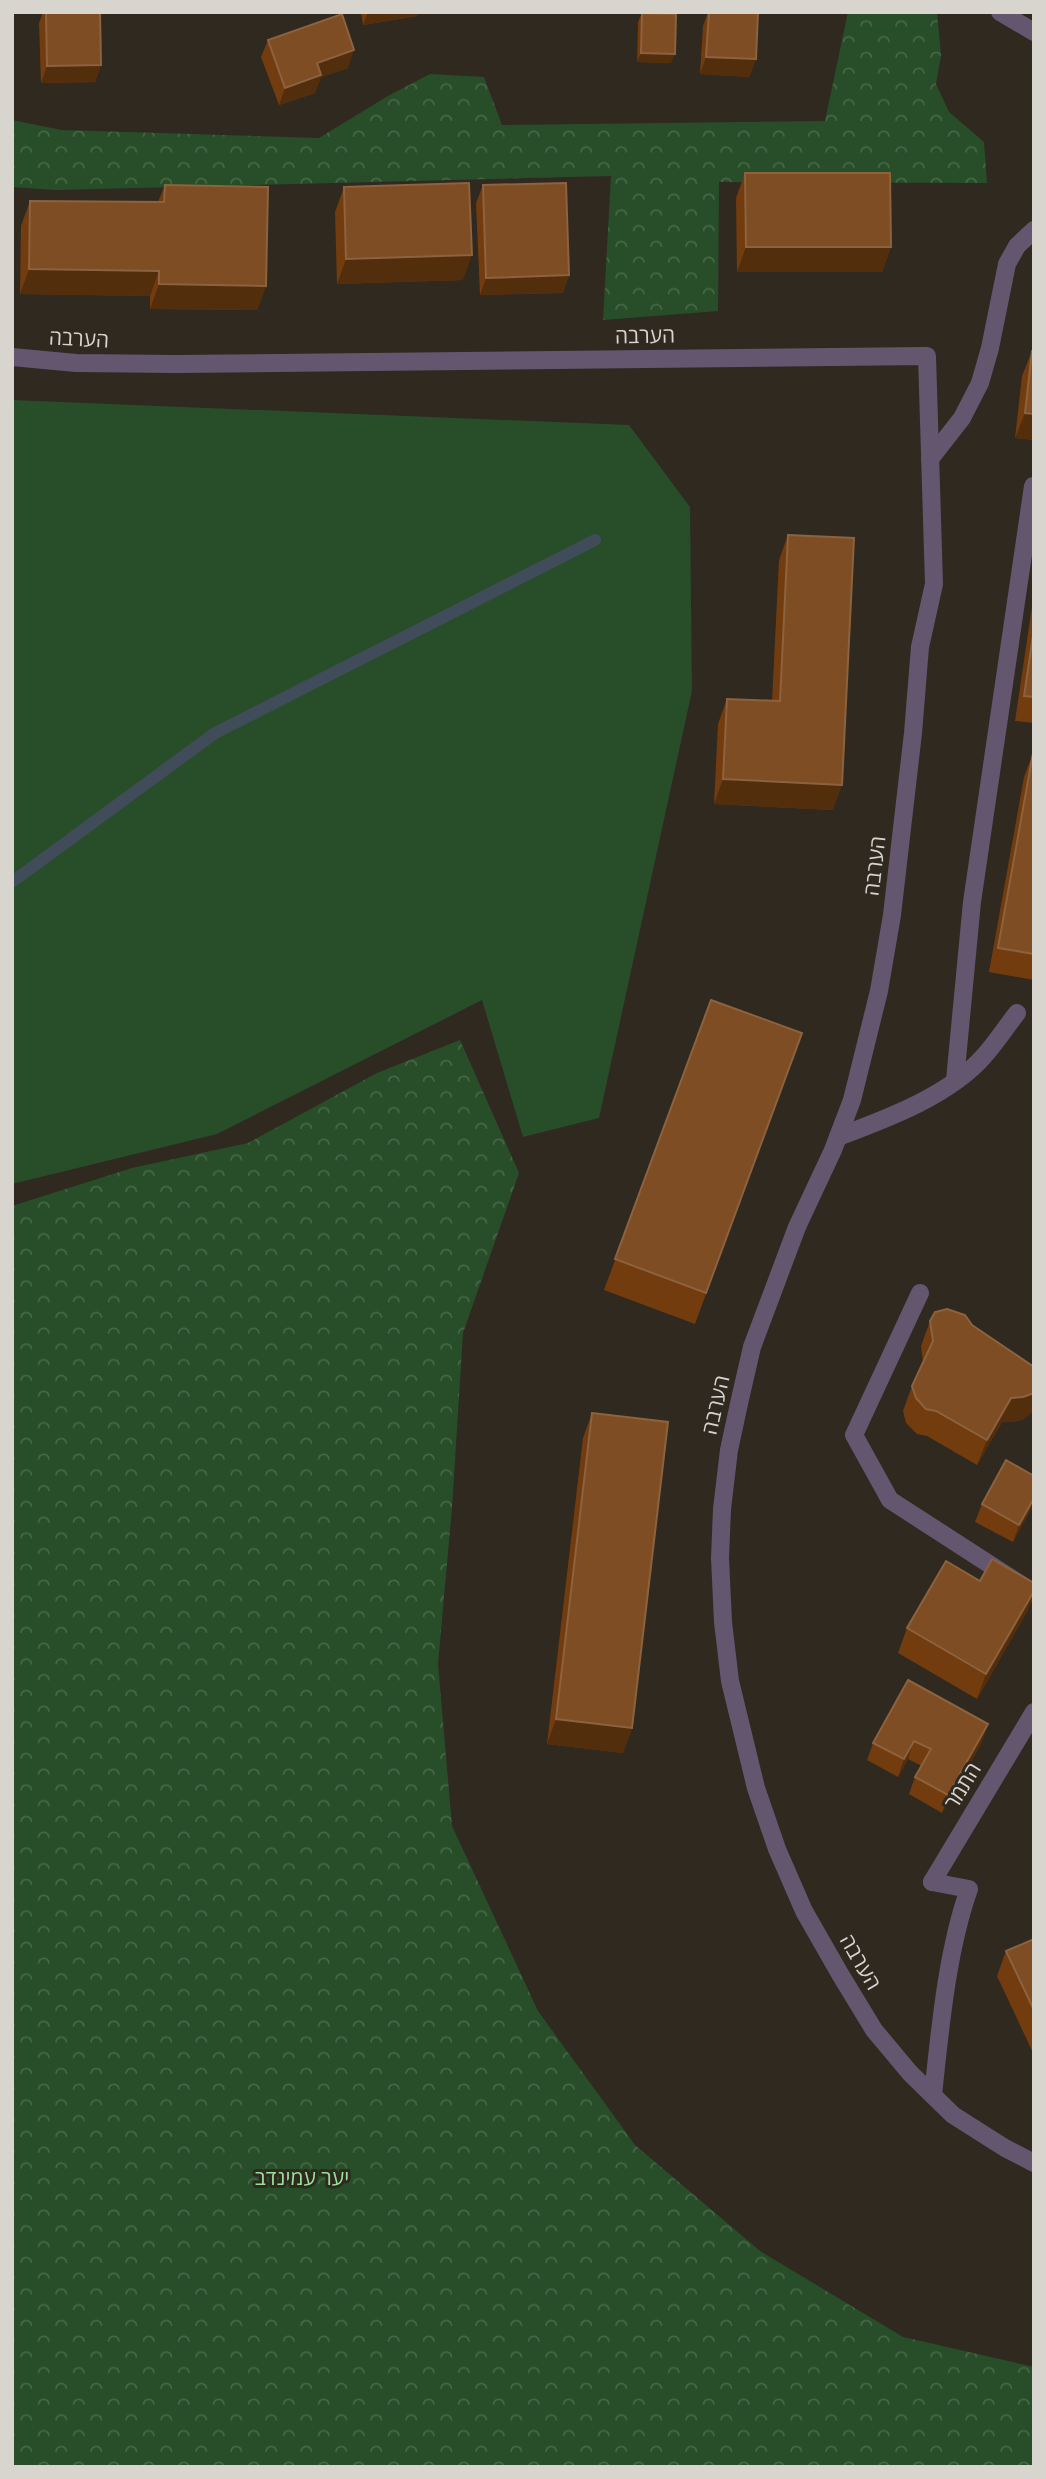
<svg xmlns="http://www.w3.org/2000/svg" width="1046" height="2479" font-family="'Open Sans','Noto Sans Hebrew',sans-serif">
	<defs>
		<pattern id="forest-crowns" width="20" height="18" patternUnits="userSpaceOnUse" patternTransform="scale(1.75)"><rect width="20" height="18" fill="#274e29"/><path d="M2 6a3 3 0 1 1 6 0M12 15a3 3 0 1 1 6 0" fill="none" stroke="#466747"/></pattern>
	</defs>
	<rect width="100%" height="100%" fill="#2f2920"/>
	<path fill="#274e29" d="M12,400L629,425L690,507L692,691L599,1118L523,1137L482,1000L217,1134L12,1184Z"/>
	<path fill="url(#forest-crowns)" d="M848,12H937L941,55L936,84L949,112L984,142L987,183L719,182L718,311L603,320L611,176L55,190L12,187V120L61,130L319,138L388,96L430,74L484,77L502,125L825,121Z
		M460,1040L519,1173L463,1333L452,1508L438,1664L452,1826L538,2011L635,2145L760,2251L903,2337L1034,2367V2467H12V1206L132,1168L248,1143L377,1073Z"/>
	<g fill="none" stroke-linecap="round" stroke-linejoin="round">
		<path stroke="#414c5b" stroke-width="12" d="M12,882L215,733L595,540"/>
		<path stroke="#65566f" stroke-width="18" d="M1000,12L1034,32
			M930,459L962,418L980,383L990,348L1007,264L1017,246L1034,230
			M955,1080L972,902L1033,486
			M838,1137C886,1119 949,1096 984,1056C996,1043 1006,1027 1017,1013
			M920,1293L854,1435L890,1500L1034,1593
			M932,1882L969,1889C947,1951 940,2029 933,2095"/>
		<path stroke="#65566f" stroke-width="18" d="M12,357L76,363L176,364L927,356L934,584L920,647L913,733L892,915L879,991L852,1100L833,1150L797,1227L752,1347L740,1399L729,1450L722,1509L720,1558L723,1622L730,1681L756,1788L777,1849L804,1911L840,1974L874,2030L910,2073L953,2115L1005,2148L1034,2163
			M932,1882L1034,1712"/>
	</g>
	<path fill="#733c0f" d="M43,12H100L101,65L95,82L41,83L39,23Z
		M361,12H418L417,16L363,25Z
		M708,12H758L756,59L749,77L700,74L703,26Z
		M642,13L671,63L637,62L638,22Z
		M268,40L348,68L321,77L315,93L279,105L261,57Z
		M745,173L891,247L882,272H737L736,198Z
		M165,185L266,286L257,310L150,309V296L20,294L21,226L30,201L158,202Z
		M483,185L569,275L563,293L480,295L476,203Z
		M344,187L463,280L337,284L335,212Z
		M1032,351H1034V440L1015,438L1022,376Z
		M788,535L833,810L714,804L718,724L727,699L772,701L779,560Z
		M1034,593V723L1015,721Z
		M1033,753H1034V980L989,972L1024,777Z
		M711,1000L802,1033L695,1324L604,1290Z
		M930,1321L1024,1419L1014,1422H1002L977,1465L927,1436L917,1434L906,1423L903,1411L912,1386L923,1362L921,1346Z
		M592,1413L632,1728L623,1753L547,1744L583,1438Z
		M1034,1503L1013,1542L975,1522L982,1504Z
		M980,1581L1028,1610L977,1699L898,1653L907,1628Z
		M908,1680L982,1742L942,1813L909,1794L915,1777L922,1766L908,1759L898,1777L867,1760L873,1743Z
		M1034,1939V2055L997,1976L1006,1951Z"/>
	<path fill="#532e0d" d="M368,12H418L417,16L363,25Z
		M354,50L348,68L321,77L315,93L279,105L285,88L317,63Z
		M641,53L675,54L671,63L637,62Z
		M706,57L756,59L749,77L700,74Z
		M101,65L95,82L41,83L47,66Z
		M746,247H891L882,272H737Z
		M472,255L463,280L337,284L346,259Z
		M29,269L159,271L150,296L20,294Z
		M569,275L563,293L480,295L486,278Z
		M159,284L266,286L257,310L150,309Z
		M1025,413L1034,414V440L1015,438Z
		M723,779L842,785L833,810L714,804Z
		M1034,1393V1411L1024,1419L1014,1422H1002L977,1465L987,1440L1011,1398Z
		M1034,1498V1503L1013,1542L1019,1525Z
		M1034,1591V1595L1028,1610L977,1699L986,1674Z
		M556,1719L632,1728L623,1753L547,1744Z
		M988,1724L982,1742L942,1813L948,1795Z
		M914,1741L908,1759L898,1777L904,1759Z"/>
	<path fill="#7e4d24" stroke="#8c623f" stroke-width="2" d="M46,12H100L101,65L47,66Z
		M709,12H758L756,59L706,57Z
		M642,13L676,14L675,54L641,53Z
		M342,14L354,50L317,63L321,75L285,88L268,40Z
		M745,173H890L891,247H746Z
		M469,183L472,255L346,259L344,187Z
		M566,183L569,275L486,278L483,185Z
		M165,185L268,187L266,286L159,284V271L29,269L30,201L164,202Z
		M1032,351H1034V414L1025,413Z
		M788,535L854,538L842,785L723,779L727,699L780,701Z
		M1034,629V697L1024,696Z
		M1033,753H1034V954L998,948Z
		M711,1000L802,1033L706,1293L615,1259Z
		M947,1309L965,1315L972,1325L1034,1367V1393L1023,1397L1011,1398L987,1440L936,1411L926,1409L916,1398L912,1386L933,1341L930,1321L935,1312Z
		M592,1413L668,1422L632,1728L556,1719Z
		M1006,1460L1034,1476V1498L1019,1525L982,1504Z
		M992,1559L1034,1583V1591L986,1674L907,1628L946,1561L980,1581Z
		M908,1680L988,1724L948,1795L915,1777L931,1749L914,1741L904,1759L873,1743Z
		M1034,1939V2010L1006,1951Z"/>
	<g text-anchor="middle" stroke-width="6" stroke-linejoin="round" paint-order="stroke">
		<g font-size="21" fill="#d8d5cf" stroke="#2f2920">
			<text transform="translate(645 336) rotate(-1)" y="7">הערבה</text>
			<text transform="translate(79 339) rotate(3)" y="7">הערבה</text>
			<text transform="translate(875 866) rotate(-83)" y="7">הערבה</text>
			<text transform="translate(716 1405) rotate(-77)" y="7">הערבה</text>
			<text transform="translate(963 1786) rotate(-59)" y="7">התמר</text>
			<text transform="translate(860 1962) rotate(60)" y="7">הערבה</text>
		</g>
		<g font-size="21" fill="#96e398" stroke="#2f2920">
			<text x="302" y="2185">יער עמינדב</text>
		</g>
	</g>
	<rect width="1046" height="2479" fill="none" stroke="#d8d5cf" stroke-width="28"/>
</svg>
